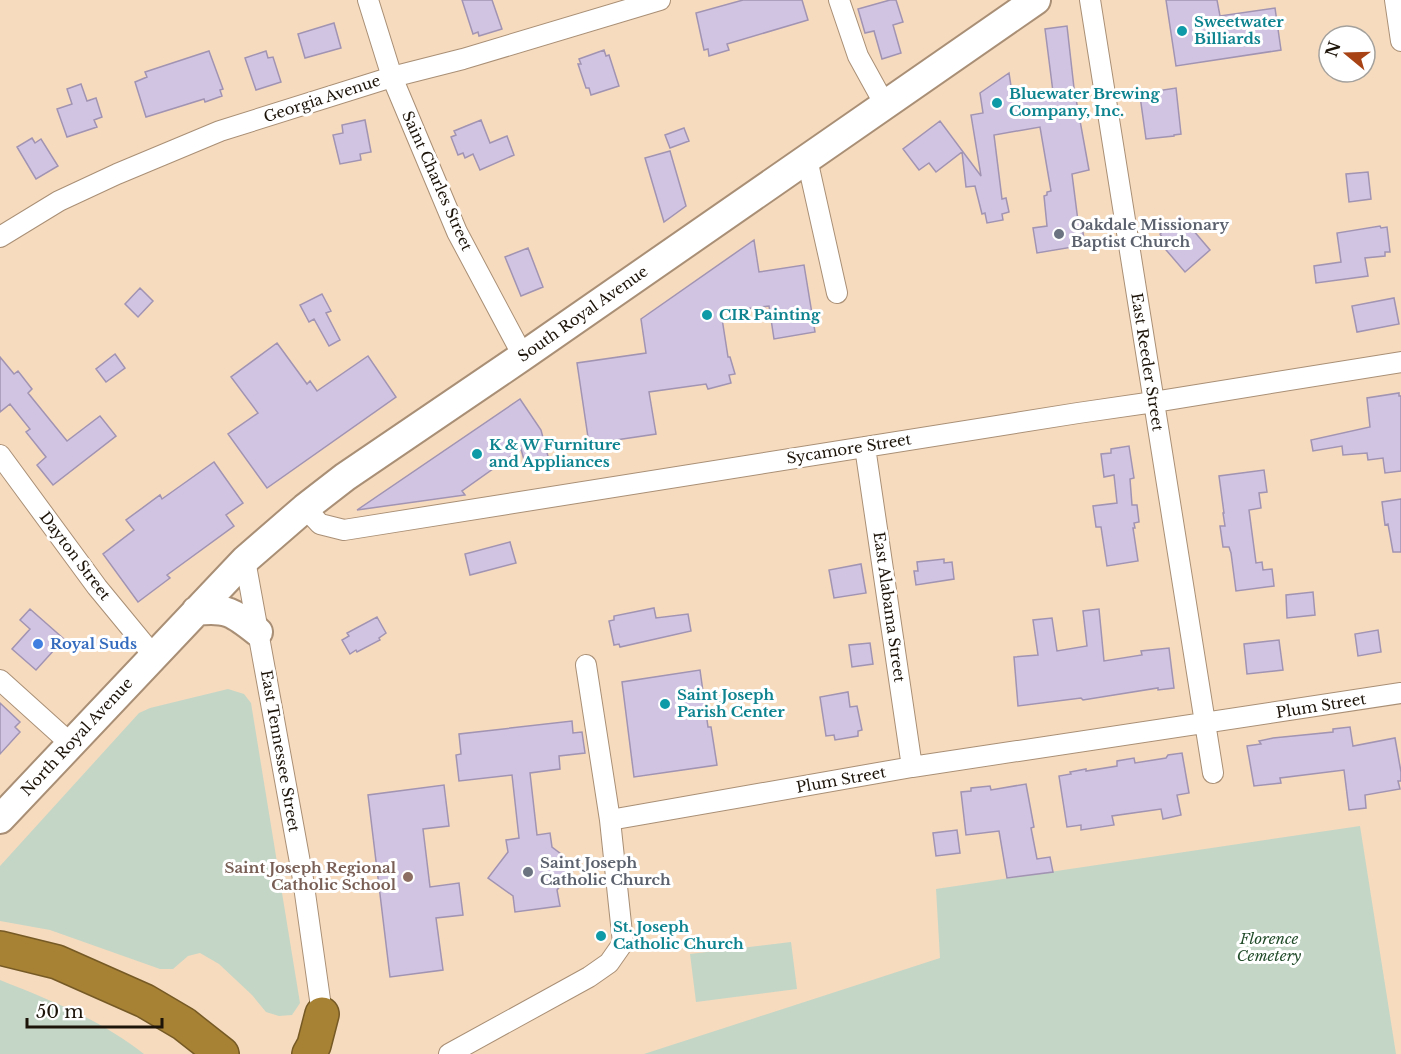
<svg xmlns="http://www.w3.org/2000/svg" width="1401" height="1054" font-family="'Libre Baskerville',serif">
	<rect width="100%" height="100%" fill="#f6dbbf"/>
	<path fill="#c4d6c6" d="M228,689L244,694L251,703L300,1003L292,1015L279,1016L266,1012L252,995L219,964L200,953L188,956L173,969H160L50,930L0,921V866L139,713L150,708Z
		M1360,826L1396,1054H644L940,958L936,889Z
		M791,942L797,989L696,1002L690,954Z
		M0,980C50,1000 101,1020 144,1054H0Z"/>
	<path fill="#d1c4e2" stroke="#a193b2" stroke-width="1.5" d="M462,0H492L502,29L479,36L478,32L473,34Z
		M743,0H802L808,20L727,44L729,50L709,56L708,49L704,50L696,13Z
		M890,0H896L903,22L893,25L901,53L882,59L874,31L865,33L858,9Z
		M1166,0H1217L1220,16L1275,8L1281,50L1176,66Z
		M334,23L341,48L305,58L298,34Z
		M1067,26L1074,88L1089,170L1072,174L1078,221L1081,220L1084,239L1078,240L1079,246L1037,253L1033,228L1047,226L1044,196L1047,195V192L1051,191L1040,127L994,135L1002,199L1006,198L1009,212L1002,214L1003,220L987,223L985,213L982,214L975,186L966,187L962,152L936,172L929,163L919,170L903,149L940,121L981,176L971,115L983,113L980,93L1009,73L1013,99L1053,92L1045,29Z
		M604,50L606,56L609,55L619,86L591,95L589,88H586L578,64H581L579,59Z
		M209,51L223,89L220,90L222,96L205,102L204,99L146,117L135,82L147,77L145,72Z
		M266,51L268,58L273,57L281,82L256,90L245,58Z
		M81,84L87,101L96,98L102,117L94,120L97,127L67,137L57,109L72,104L67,89Z
		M1176,88L1181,134L1174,135V136L1146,139L1140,96L1144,95V93Z
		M365,120L371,152L360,154L361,160L340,164L333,135L343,133L342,125Z
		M481,120L490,143L507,136L514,155L480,170L473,154L465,158L463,153L458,155L451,137L456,135L454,131Z
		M684,128L689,141L670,148L665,135Z
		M32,138L35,143L41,139L58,166L36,179L17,147Z
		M670,151L686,206L664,222L645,158Z
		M1368,172L1371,199L1349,202L1346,174Z
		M1181,216L1210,250L1185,272L1161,244L1165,241L1160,234Z
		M1380,226L1381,228L1387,227L1390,252H1385V256L1365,258L1368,276L1316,283L1314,266L1341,262L1337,233Z
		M754,240L759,272L804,265L815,332L774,339L769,306L721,312L728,357H730L735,374L729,375L731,383L708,389L706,384L649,392L656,434L589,444L577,363L646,353L641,319Z
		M528,248L543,287L521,296L505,257Z
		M140,288L153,301L138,317L125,304Z
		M322,294L331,311L326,313L340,340L329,346L314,319L309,322L300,305Z
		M1394,298L1399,324L1357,332L1352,306Z
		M277,343L307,384L310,381L317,391L368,356L396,397L267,488L228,434L258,413L231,377Z
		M115,354L125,368L106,382L96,369Z
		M0,357L14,374L18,371L32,389L28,393L67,441L100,416L116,436L53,485L37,465L46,457L26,432L30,429L10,404L0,412Z
		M1399,393V396H1401V471L1385,473L1383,458L1368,460L1367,453L1343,455L1342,446L1313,451L1311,440L1370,427L1367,398Z
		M520,399L541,430L549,460L526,467L521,449L462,491L465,495L357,510Z
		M1129,446L1134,478L1130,479L1132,505H1137L1139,522L1134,523L1135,528H1133L1138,561L1107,566L1101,527H1096L1093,506L1117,503L1114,475L1104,477L1101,454L1111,453V449Z
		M214,462L243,503L226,515L234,526L167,575L170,578L138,602L103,554L134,530L126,520L160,495L162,499Z
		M1264,470L1267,492L1259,493L1261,508L1249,510L1256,563L1262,562L1263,570L1272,569L1274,586L1236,591L1231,553L1229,547H1223L1220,526H1225L1223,513H1224L1219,476Z
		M1401,499V552H1393L1388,524L1385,525L1382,502Z
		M510,542L516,563L470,575L465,554Z
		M944,559V563L952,562L954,579L916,585L914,571H918L917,562Z
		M861,564L866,593L834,598L829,570Z
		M1313,592L1315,615L1287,618L1286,595Z
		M654,608L656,618L688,614L691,631L620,647L619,644L614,645L609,621L614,620V616Z
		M30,609L64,639L36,670L12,649L30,629L20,620Z
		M1099,609L1104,661L1142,655L1141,651L1169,648L1174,688L1158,690V688L1083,700L1081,698L1018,706L1014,657L1038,655L1033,620L1052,618L1057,651L1087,646L1083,611Z
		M377,617L386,633L379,638L380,640L357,652L356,650L350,654L342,640L349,636L347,633Z
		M1378,630L1381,652L1358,656L1355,634Z
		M1279,640L1283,670L1247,674L1244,644Z
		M870,643L873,664L852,667L849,645Z
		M700,670L708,727H711L717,765L634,777L622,682Z
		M848,692L850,707L857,706L862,730L858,731V736L835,740L834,735L826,736L820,697Z
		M0,703L20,722L15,727L20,732L0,754Z
		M572,721L573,733L582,732L585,753L559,756L560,769L530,773L537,835L550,833L552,847L569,860L583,858L557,890L560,906L515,912L513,896L488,878L508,852L506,840L519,838L512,775L459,781L456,755L461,754L459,734Z
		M1350,727L1353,746L1395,738L1401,772V781H1398L1400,789L1365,795L1366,808L1349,810L1344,770L1280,778L1281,783L1254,786L1247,746L1261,744L1259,741L1273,738L1333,732V729Z
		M1182,753L1189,793L1177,795L1181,815L1163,819L1161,809L1112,816L1114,825L1081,830V825L1067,827L1059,776L1071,774L1070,772L1086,769V771L1117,766V761L1134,758L1135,763L1166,758L1168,755Z
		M1026,784L1034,827L1031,828L1037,859L1050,857L1053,872L1007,878L999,831L966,835L961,792L971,791V788L990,786L991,790Z
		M444,785L449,826L423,829L430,887L459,883L463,915L436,918L443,970L390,977L368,795Z
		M957,830L960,853L936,856L933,833Z"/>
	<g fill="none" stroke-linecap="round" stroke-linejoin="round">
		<g stroke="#a98f75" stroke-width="22">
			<path id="street" d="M368,0L392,77L457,232L523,356
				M839,0L858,56L885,105
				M1090,0L1213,773
				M1395,0L1401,41
				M807,159L837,293
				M0,237L59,201L117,174L220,131L392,77L463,59L660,0
				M865,447L912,767
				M0,455L97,587L153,655
				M305,508L320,524L344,530L1078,413L1154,402L1401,362
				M245,560L303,879L322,1014
				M0,680L71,744
				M610,820L912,767L1401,693
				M449,1054L589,977L609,963L623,943L610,820L586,665"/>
		</g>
		<g stroke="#a98f75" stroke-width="32">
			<path id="secondary" d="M196,611C227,607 234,613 258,632
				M0,819L245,560L305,508L345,477L523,356L1036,0"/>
		</g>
		<g stroke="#765a25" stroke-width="36">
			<path id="highway" d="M0,948L57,962L145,1001L184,1024L222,1054
				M309,1054L314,1045L322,1014"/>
		</g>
		<use href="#street" stroke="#fff" stroke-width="20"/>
		<use href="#secondary" stroke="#fff" stroke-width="28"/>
		<use href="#highway" stroke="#a78134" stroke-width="33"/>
	</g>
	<g fill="#0f9aa8" stroke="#fff" stroke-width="2">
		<circle cx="1182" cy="31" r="6"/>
		<circle cx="997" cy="103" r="6"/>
		<circle cx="707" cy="315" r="6"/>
		<circle cx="477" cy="454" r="6"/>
		<circle cx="665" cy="704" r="6"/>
		<circle cx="601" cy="936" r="6"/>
	</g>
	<g fill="#6b7280" stroke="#fff" stroke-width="2">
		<circle cx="1059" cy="234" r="6"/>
		<circle cx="528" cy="872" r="6"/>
	</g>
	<circle fill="#3f7fe0" stroke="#fff" stroke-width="2" cx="38" cy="644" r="6"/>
	<circle fill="#8d6e63" stroke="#fff" stroke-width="2" cx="408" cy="877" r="6"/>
	<g text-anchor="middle" stroke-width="6" stroke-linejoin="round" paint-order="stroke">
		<g font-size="15" font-weight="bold" fill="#0d838f" stroke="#fff" text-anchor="start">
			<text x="1194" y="27">Sweetwater<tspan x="1194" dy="17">Billiards</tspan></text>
			<text x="1009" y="99">Bluewater Brewing<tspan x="1009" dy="17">Company, Inc.</tspan></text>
			<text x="719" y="320">CIR Painting</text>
			<text x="489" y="450">K &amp; W Furniture<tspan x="489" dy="17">and Appliances</tspan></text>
			<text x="677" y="700">Saint Joseph<tspan x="677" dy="17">Parish Center</tspan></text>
			<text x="613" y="932">St. Joseph<tspan x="613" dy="17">Catholic Church</tspan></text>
		</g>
		<g font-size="15" fill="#1c1309" stroke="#fff">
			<text transform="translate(322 99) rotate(-18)" y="5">Georgia Avenue</text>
			<text transform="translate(437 181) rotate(66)" y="5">Saint Charles Street</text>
			<text transform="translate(583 314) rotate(-35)" y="5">South Royal Avenue</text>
			<text transform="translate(1147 362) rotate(81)" y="5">East Reeder Street</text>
			<text transform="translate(849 449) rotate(-9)" y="5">Sycamore Street</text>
			<text transform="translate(75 556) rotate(53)" y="5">Dayton Street</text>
			<text transform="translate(889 607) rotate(82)" y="5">East Alabama Street</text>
			<text transform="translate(1321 706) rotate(-9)" y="5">Plum Street</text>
			<text transform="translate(77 737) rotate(-47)" y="5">North Royal Avenue</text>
			<text transform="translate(280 751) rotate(80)" y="5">East Tennessee Street</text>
			<text transform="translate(841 780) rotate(-10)" y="5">Plum Street</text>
		</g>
		<g font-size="15" font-weight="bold" fill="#5b616d" stroke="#fff" text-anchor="start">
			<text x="1071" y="230">Oakdale Missionary<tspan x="1071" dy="17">Baptist Church</tspan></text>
			<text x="540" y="868">Saint Joseph<tspan x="540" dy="17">Catholic Church</tspan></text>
		</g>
		<g font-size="15" font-weight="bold" fill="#366cbe" stroke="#fff" text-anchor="start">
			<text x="50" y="649">Royal Suds</text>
		</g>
		<g font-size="15" font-weight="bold" fill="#785e54" stroke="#fff" text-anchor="end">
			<text x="396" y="873">Saint Joseph Regional<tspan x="396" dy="17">Catholic School</tspan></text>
		</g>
		<g font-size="15" font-style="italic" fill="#224c2a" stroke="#fff">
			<text x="1269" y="944">Florence<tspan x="1269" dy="17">Cemetery</tspan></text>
		</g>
	</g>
	<g transform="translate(1347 54) rotate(289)"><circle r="28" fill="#ffffff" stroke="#a4a19d" stroke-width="1.5"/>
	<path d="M0-4.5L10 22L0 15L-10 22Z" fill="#a84315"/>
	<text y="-9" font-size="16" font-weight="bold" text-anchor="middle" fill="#1c1309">N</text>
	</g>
	<path d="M27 1018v9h135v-9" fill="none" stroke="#1c1309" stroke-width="3"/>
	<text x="36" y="1018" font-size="18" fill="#1c1309" stroke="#ffffff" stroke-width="4.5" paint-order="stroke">50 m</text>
</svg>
